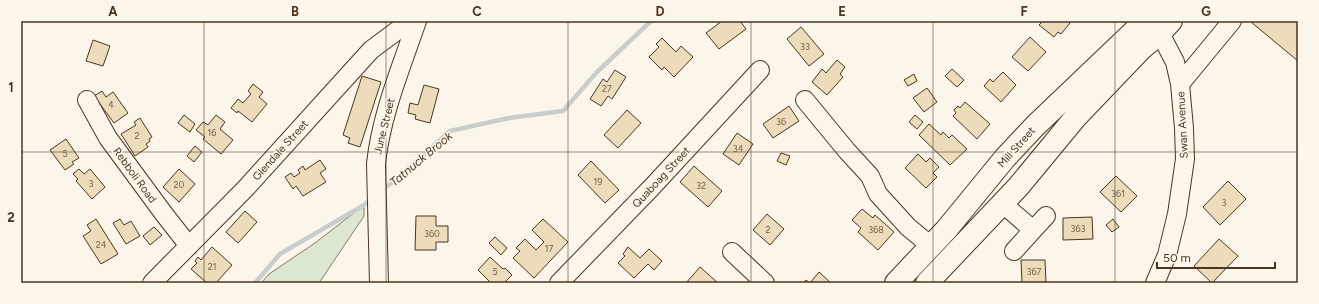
<svg xmlns="http://www.w3.org/2000/svg" width="1319" height="304" font-family="Figtree,sans-serif">
	<rect width="100%" height="100%" fill="#fbf6e9"/>
	<path fill="#dce7d0" stroke="#887966" d="M364,205V216L319,283H261L269,274L315,243Z"/>
	<g fill="none" stroke-linecap="round" stroke-linejoin="round">
		<path stroke="#c9cecd" stroke-width="4.5" d="M381,191L399,177L450,131L509,118L563,111L597,72L651,21
			M255,283L280,254L364,205L372,198"/>
	</g>
	<path fill="#ecdcbc" stroke="#4a3520" d="M722,21H740L746,29L719,49L706,33Z
		M1043,21H1068L1070,23L1061,34L1058,32L1054,37L1039,25Z
		M1251,21H1298V61L1251,22Z
		M801,27L824,54L809,66L787,39Z
		M1030,37L1046,52L1028,71L1012,57Z
		M662,38L676,52L681,46L693,57L674,77L664,67L662,70L649,57L659,47L656,44Z
		M93,40L110,46L103,66L86,61Z
		M837,60L845,67L840,74L843,77L827,95L812,82L822,69L826,73Z
		M952,69L964,80L957,87L945,76Z
		M615,70L626,77L612,99L608,96L601,106L590,99L603,79L607,82Z
		M1003,72L1016,85L1001,102L984,86L990,79L993,82Z
		M914,74L917,81L908,86L904,80Z
		M362,76L381,82L360,147L348,143L350,138L343,135Z
		M253,84L263,92L259,97L267,104L252,122L238,111L237,113L231,108L238,99L243,103L251,94L248,91Z
		M424,85L439,89L430,123L415,119L416,115L408,113L410,103L418,105Z
		M927,88L937,102L924,112L913,98Z
		M102,91L106,97L113,92L128,113L114,123L94,96Z
		M965,102L990,124L977,139L953,116L956,113L954,110L958,106L960,108Z
		M789,106L799,121L773,138L763,124Z
		M627,110L641,123L618,148L604,135Z
		M184,115L195,124L190,132L178,123Z
		M216,115L225,122L220,129L233,140L221,154L203,139L205,137L196,130L203,122L208,125Z
		M915,115L923,122L917,129L909,122Z
		M140,118L152,137L149,139L150,141L146,144L148,147L135,156L121,134L136,125L134,122Z
		M929,124L941,135L943,132L949,138L952,135L967,149L950,165L919,135Z
		M737,133L753,144L739,165L723,154Z
		M66,139L79,158L72,162L74,164L65,170L50,150Z
		M195,146L202,152L194,162L187,156Z
		M781,153L790,156L786,165L777,161Z
		M918,154L926,162L930,158L939,167L933,173L937,177L926,188L905,168Z
		M320,160L326,169L320,173L326,182L303,196L296,186L293,189L285,177L291,173L294,177L300,173L298,170L303,166L305,170Z
		M591,161L619,190L605,203L578,175Z
		M694,166L722,191L708,207L680,182Z
		M79,169L84,174L90,169L105,187L92,199L76,181L78,179L73,174Z
		M179,169L195,184L179,202L163,187Z
		M1116,176L1137,196L1121,212L1100,192Z
		M1228,181L1246,199L1220,225L1203,207Z
		M862,209L873,218L875,215L894,232L878,250L858,232L861,228L852,220Z
		M245,211L257,222L238,243L226,232Z
		M767,214L784,229L770,245L753,230Z
		M416,216H436V226H448V242H436V250H415Z
		M1092,217L1093,239L1063,240V218Z
		M96,219L118,254L101,264L83,236L91,231L87,225Z
		M120,219L124,225L131,221L140,236L126,244L113,223Z
		M543,219L568,242L534,278L513,258L520,251L516,248L525,239L536,250L544,242L532,230Z
		M1113,219L1119,227L1112,232L1106,225Z
		M154,227L162,235L150,245L143,236Z
		M495,237L507,248L501,255L489,243Z
		M1219,239L1238,256L1212,283L1194,266Z
		M212,247L232,265L216,283H207L191,269L197,263L195,261L198,257L201,260Z
		M628,247L640,258L649,249L662,261L654,270L648,264L634,278L618,263L625,256L623,254Z
		M490,257L503,269L505,268L512,275L504,283H489L490,282L478,270Z
		M1021,260H1045L1046,283H1022Z
		M700,267L718,283H686Z
		M819,272L831,283H803L806,280L810,283Z"/>
	<g fill="none" stroke-linecap="round" stroke-linejoin="round">
		<g stroke="#4a3520" stroke-width="20">
			<path id="minor" d="M1149,26L1164,41L1175,62L1180,84L1184,128L1185,159L1177,214L1167,255L1155,283
				M1180,84L1232,21
				M87,100L108,138L164,214L189,246
				M805,100L847,151L870,176L878,194L908,227L931,246
				M1002,203L1033,230L1014,251
				M1033,230L1046,216
				M732,252L765,283
				M152,283L246,188L371,50L410,21
				M379,283L376,164C381,115 401,68 417,21
				M559,283L652,187L760,70"/>
		</g>
		<g stroke="#4a3520" stroke-width="24">
			<path id="major" d="M896,283L946,230L1005,158L1035,126L1145,21
				M927,283L1018,187L1075,118L1142,48L1158,35L1171,21"/>
		</g>
		<use href="#minor" stroke="#fbf6e9" stroke-width="18"/>
		<use href="#major" stroke="#fbf6e9" stroke-width="22"/>
	</g>
	<path fill="none" stroke="#4a3520" stroke-width="1" stroke-opacity="0.55" d="M204,21V283M386,21V283M568,21V283M751,21V283M933,21V283M1115,21V283M21,152H1298"/>
	<g text-anchor="middle" stroke-width="3" stroke-linejoin="round" paint-order="stroke">
		<g font-size="9" fill="#725f47">
			<text x="805" y="50">33</text>
			<text x="607" y="92">27</text>
			<text x="111" y="108">4</text>
			<text x="781" y="125">36</text>
			<text x="212" y="136">16</text>
			<text x="137" y="139">2</text>
			<text x="738" y="152">34</text>
			<text x="65" y="157">5</text>
			<text x="598" y="185">19</text>
			<text x="91" y="187">3</text>
			<text x="179" y="188">20</text>
			<text x="701" y="189">32</text>
			<text x="1118" y="197">361</text>
			<text x="1224" y="206">3</text>
			<text x="1078" y="232">363</text>
			<text x="768" y="233">2</text>
			<text x="876" y="233">368</text>
			<text x="432" y="237">360</text>
			<text x="101" y="248">24</text>
			<text x="549" y="252">17</text>
			<text x="212" y="270">21</text>
			<text x="495" y="275">5</text>
			<text x="1034" y="275">367</text>
		</g>
		<g font-size="11" fill="#4a3520" stroke="#fbf6e9">
			<text transform="translate(1182 125) rotate(-93)" y="4">Swan Avenue</text>
			<text transform="translate(384 126) rotate(-76)" y="4">June Street</text>
			<text transform="translate(1016 147) rotate(-48)" y="4">Mill Street</text>
			<text transform="translate(280 150) rotate(-48)" y="4">Glendale Street</text>
			<text transform="translate(135 175) rotate(54)" y="4">Rebboli Road</text>
			<text transform="translate(661 177) rotate(-47)" y="4">Quaboag Street</text>
		</g>
		<g font-size="12" font-style="italic" fill="#4a3520" stroke="#fbf6e9">
			<text transform="translate(421 159) rotate(-40)" y="4">Tatnuck Brook</text>
		</g>
	</g>
	<rect width="1319" height="304" fill="none" stroke="#fbf6e9" stroke-width="44"/>
	<path d="M1157 262v6h118v-6" fill="none" stroke="#4a3520" stroke-width="2"/>
	<text x="1163" y="262" font-size="12" fill="#4a3520" stroke="#fbf6e9" stroke-width="3" paint-order="stroke">50 m</text>
	<rect x="22" y="22" width="1275" height="260" fill="none" stroke="#4a3520" stroke-width="1.5"/>
	<g font-size="13" text-anchor="middle" font-weight="bold" fill="#4a3520">
		<text x="113" y="16">A</text>
		<text x="295" y="16">B</text>
		<text x="477" y="16">C</text>
		<text x="660" y="16">D</text>
		<text x="842" y="16">E</text>
		<text x="1024" y="16">F</text>
		<text x="1206" y="16">G</text>
		<text x="11" y="92">1</text>
		<text x="11" y="222">2</text>
	</g>
</svg>
